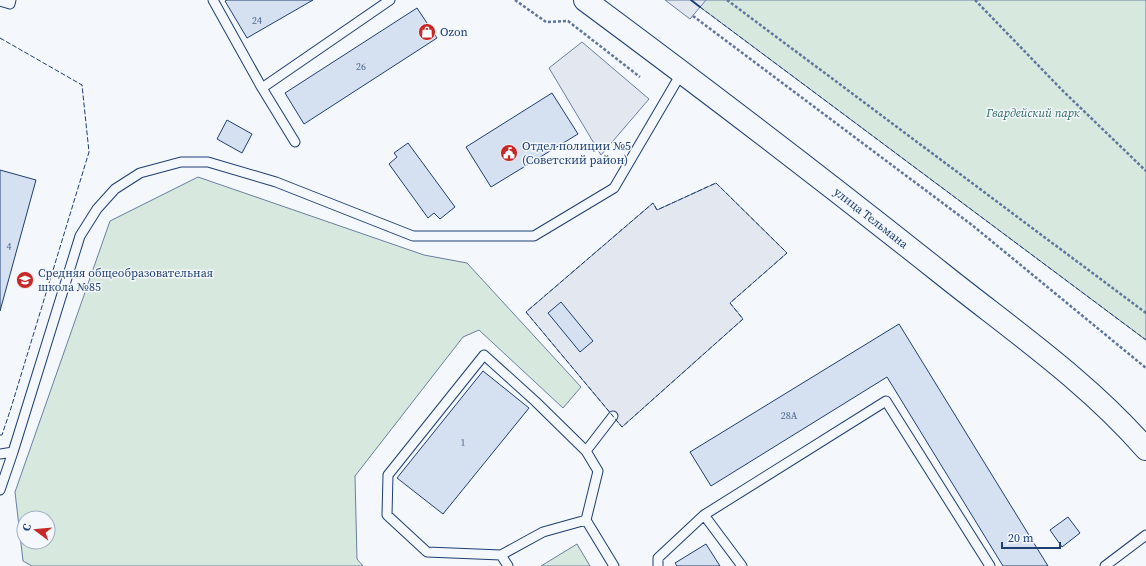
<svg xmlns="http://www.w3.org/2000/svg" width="1146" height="566" font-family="'Source Serif 4',serif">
	<rect width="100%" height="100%" fill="#f4f7fb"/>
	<path fill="#d7e8df" stroke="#687fa3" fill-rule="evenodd" d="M691,0H1146V340L700,7Z
		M198,177L424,255L467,263L581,387L563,408L479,330L463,337L355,476L357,559L363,566H32L23,561L15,492L110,221ZM24,518H48V542H24Z
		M577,544L590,566H541Z"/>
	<path fill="#e3e8f0" stroke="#687fa3" d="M665,0H706L690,19Z
		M582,42L649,99L601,155L549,68Z
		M716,183L787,253L730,303L743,319L622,427L526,312L653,203L657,210Z"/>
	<path fill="#d5e0f0" stroke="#1d3f73" d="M227,0H313L247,38L225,1Z
		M417,8L437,38L304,124L285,93Z
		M552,93L578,134L491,187L466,147Z
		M227,120L252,134L242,153L217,139Z
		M408,143L455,207L440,219L434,213L428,218L389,164L397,157L394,153Z
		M0,170L36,180L0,311Z
		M561,302L593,341L580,352L548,313Z
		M899,324L1048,566H1003L887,377L711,486L690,452Z
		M483,371L529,408L443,514L397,478Z
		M1068,517L1080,533L1062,547L1050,530Z
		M706,544L720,566H677L675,563Z"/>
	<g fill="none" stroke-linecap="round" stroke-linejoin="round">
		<g stroke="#1d3f73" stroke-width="11">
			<path id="lane" d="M213,0L262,88
				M0,1L10,4L11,0
				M295,142L262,88L390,0
				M586,451L613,416
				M0,454L13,452
				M0,490L13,452L80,236L97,209L115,189L140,173L181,162H208L276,182L413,236H534L614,188L682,72
				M704,515L886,401L990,566
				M586,520L543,532L501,555L427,552L387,515L388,475L484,355L535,401L586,451L598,471L586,520L614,566
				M501,555L508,566
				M658,566V558L704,515L742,566
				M1105,566L1146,535"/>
		</g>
		<g stroke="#1d3f73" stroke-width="24">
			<path id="secondary" d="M585,0C705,89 824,180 941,273C1011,329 1087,381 1146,449"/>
		</g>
		<path stroke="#5e769c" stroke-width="2.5" stroke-dasharray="3 2" stroke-linecap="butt" d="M515,0L546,22L568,21L640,77
			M727,0L1146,313
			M975,0L1062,90L1146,171
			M693,16L972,225L1146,368"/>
		<use href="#lane" stroke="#f4f7fb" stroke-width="9"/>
		<use href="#secondary" stroke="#f4f7fb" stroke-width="22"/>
		<path stroke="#1d3f73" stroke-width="1" stroke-dasharray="5 2" stroke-linecap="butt" d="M700,7L1146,340
			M0,38L82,85L89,152L11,408L2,435H0
			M716,183L787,253L730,303L743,319L622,427L526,312L653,203L657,210Z"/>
		<path stroke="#1d3f73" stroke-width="2" d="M691,0L700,7"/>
	</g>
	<defs>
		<g id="shop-disc" transform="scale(0.9)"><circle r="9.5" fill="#c62828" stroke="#f4f7fb"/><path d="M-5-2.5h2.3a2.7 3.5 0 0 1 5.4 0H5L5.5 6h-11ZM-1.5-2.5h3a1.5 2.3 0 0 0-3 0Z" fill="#fff"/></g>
		<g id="civic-disc" transform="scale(0.9)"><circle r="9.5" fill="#c62828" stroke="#f4f7fb"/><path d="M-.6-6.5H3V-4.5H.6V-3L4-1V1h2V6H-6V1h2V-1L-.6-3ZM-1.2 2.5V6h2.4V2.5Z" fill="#fff"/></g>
		<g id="school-disc" transform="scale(0.9)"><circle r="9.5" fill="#c62828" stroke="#f4f7fb"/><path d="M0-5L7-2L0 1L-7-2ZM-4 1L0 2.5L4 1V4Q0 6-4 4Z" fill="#fff"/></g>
	</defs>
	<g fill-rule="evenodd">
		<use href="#shop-disc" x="427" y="32"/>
		<use href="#civic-disc" x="509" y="153"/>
		<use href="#school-disc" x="25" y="280"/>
	</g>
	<g text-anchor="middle" stroke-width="3" stroke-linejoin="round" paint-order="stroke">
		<g font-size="10" fill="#4b6792">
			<text x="257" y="24">24</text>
			<text x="361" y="70">26</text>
			<text x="9" y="250">4</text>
			<text x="789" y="419">28А</text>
			<text x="463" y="446">1</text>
		</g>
		<g font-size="12" fill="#1d3f73" stroke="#f4f7fb" text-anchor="start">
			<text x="440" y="36">Ozon</text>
			<text x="522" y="150">Отдел полиции №5<tspan x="522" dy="14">(Советский район)</tspan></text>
			<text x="38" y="277">Средняя общеобразовательная<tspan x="38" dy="14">школа №85</tspan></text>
		</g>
		<g font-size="12" font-style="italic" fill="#2c6c60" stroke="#f4f7fb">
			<text x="1033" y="117">Гвардейский парк</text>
		</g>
		<g font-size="12" fill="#1d3f73" stroke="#f4f7fb">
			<text transform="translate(871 218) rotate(38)" y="4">улица Тельмана</text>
		</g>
	</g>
	<g transform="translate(36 530) rotate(286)"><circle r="19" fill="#f4f7fb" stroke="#9eadc5"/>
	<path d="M0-3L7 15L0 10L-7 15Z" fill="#c62828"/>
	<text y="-6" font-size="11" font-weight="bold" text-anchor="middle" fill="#1d3f73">С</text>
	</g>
	<path d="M1002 542v6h58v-6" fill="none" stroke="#1d3f73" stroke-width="2"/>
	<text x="1008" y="542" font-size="12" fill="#1d3f73" stroke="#f4f7fb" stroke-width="3" paint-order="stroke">20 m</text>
</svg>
